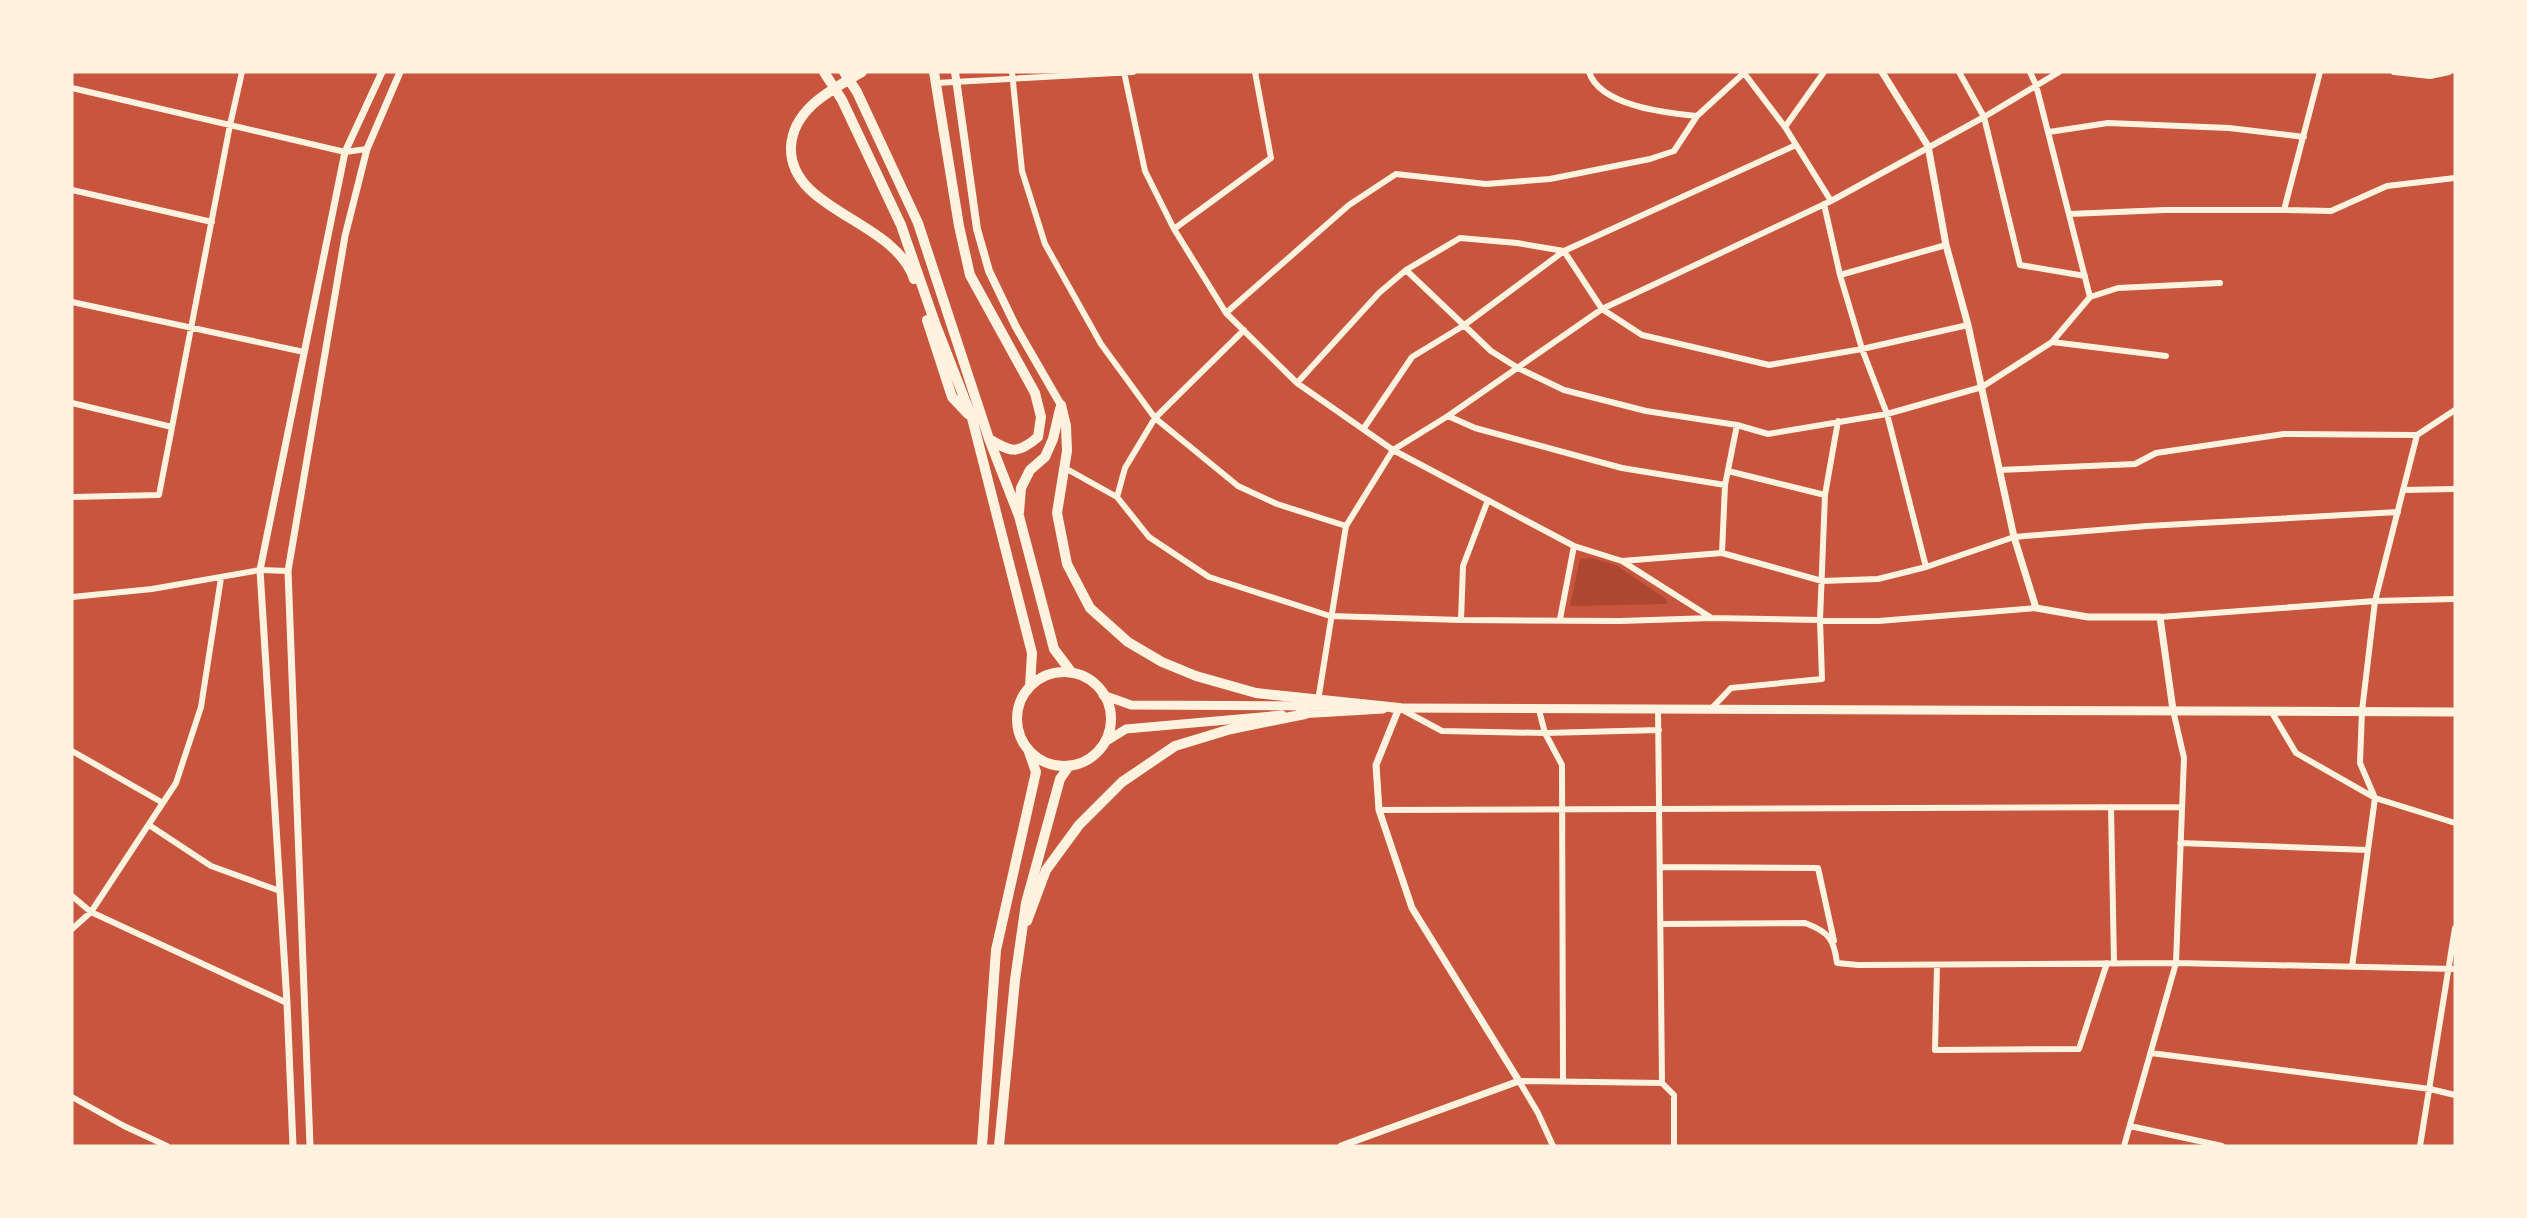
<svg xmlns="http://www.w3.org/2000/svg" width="2527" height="1218" font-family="'Fira Sans Condensed',sans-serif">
	<rect width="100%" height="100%" fill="#c8553d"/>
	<path fill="#ae4732" d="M1591,558L1616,565L1666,599L1668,604L1570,606L1580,559Z"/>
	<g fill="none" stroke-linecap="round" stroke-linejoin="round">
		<path stroke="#fff3e0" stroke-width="6" d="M1012,72L1022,171L1045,244L1101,344L1155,418L1238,486L1277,504L1346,526
			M1124,72L1145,171L1174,229L1226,313L1297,383L1393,450L1574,546L1622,561L1722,553L1822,581L1878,579L1926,567L2014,537L2147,526L2398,512
			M1589,72C1600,106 1666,113 1697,116
			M1959,72L1984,117L2020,265L2085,276
			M2394,72L2430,76L2449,72
			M1744,73L1785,127L1831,201
			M936,83L1133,72
			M72,88L345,152L367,149
			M1785,127L1824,72
			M2049,132L2108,123L2229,128L2304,137
			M72,190L212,222
			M1824,204L1840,275L1862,349L1887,414L1926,567
			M2284,210L2331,211L2387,186L2455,178
			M2069,214L2165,210H2284L2320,72
			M1174,229L1271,158L1255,72
			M1406,270L1491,351L1518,368L1564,390L1646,411L1737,425L1768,434L1887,414L1982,387L2052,342L2090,297L2036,85L2030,72
			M1840,275L1946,245
			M2090,297L2118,288L2220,283
			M72,302L304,352
			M1226,313L1349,205L1396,174L1486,184L1550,179L1650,159L1674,151L1697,116L1745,72
			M2052,342L2166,356
			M1297,383L1379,293L1406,270L1460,238L1517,243L1564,251L1602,309L1642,335L1769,365L1862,349L1968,325
			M72,403L172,427
			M1448,416L1475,428L1622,468L1725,485
			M1364,428L1412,357L1463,326L1564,251L1796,145
			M2417,435L2455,410
			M1065,468L1117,497L1149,537L1209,577L1330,616L1461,620L1620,621L1712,618L1879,621L2036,608
			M1999,470L2135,464L2156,453L2284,434L2417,435L2375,601L2362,711L2360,763L2375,798L2352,967
			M1728,471L1825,495
			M2403,490L2455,489
			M72,497L159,495L230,125L242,72
			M1117,497L1125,468L1155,418L1244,330
			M1722,553L1725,485L1737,425
			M1622,561L1710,617
			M72,597L152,589L260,570L288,571
			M2160,617L2375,601L2455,599
			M1560,619L1574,546
			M1461,620L1463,566L1488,500
			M1318,701L1346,526L1393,450L1448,416L1602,309L1831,201L1984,117L2059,72
			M1401,709L1442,731L1545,733L1659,730
			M1658,709L1662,1083L1674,1095V1146
			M1711,709L1731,688L1822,679L1820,620L1825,495L1838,421
			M1539,710L1545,733L1562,765L1563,1080
			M2271,711L2296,753L2375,798L2455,823
			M72,751L163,803
			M2111,807L2114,963
			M1379,810L2182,807
			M149,825L211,866L280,891
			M2180,843L2368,850
			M1661,867L1818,868L1834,941
			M72,896L91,912L287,1003
			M1661,924L1805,923C1829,932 1834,939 1837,963L1858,965L2176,963L2455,969
			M72,929L91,912L176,783L201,707L221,578
			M1937,965L1935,1050L2079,1049L2107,963
			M2151,1053L2430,1089L2455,1095
			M72,1097L124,1126L167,1146
			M2130,1126L2222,1146
			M1553,1146L1538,1113L1519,1081L1662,1083
			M2124,1146L2176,963L2184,758L2173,710
			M2420,1146L2455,928"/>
		<path stroke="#fff3e0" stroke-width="7" d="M1882,72L1928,146L1946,245L1968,325L2014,537L2036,608L2088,617H2160L2173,710
			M293,1146L287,1003L260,570L345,152L382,72
			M310,1146L288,571L345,236L367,149L400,72
			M1341,1146L1519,1081L1412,908L1379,810L1376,765L1399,708"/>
		<path stroke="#fff3e0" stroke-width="8" d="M955,72L977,229L989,271L1016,327L1061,405"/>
		<path stroke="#fff3e0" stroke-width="9" d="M1103,695L1131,705L1344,706
			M1393,708L2455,712
			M1299,714L1383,709
			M1105,742L1126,729L1282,715"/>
		<path stroke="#fff3e0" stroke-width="10" d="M824,72L842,100L901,225L935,323L972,418L1032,653L1030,686
			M844,72L857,92L918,223L989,439L1019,516L1054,649L1072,673
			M862,72C833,89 793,108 791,147C789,211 895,220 914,279
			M934,72L959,226L970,275L1035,393L1041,417L1038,437C1017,455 1011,452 989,439
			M927,320L952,397L968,414
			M1061,405L1066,426L1067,451L1057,513L1067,564L1090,608L1128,642L1162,662L1196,676L1256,693L1399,708
			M1019,512L1021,488L1030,470L1045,457L1053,439L1060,409
			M1017 719a47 47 0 1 1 94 0a47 47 0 1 1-94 0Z
			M1027,921L1046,870L1079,825L1122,782L1175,746L1231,729L1305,714
			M982,1146L996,950L1036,772L1028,749
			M999,1146L1015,980L1026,903L1060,779L1069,766"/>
	</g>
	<rect width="2527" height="1218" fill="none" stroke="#fff3e0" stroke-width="147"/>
</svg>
